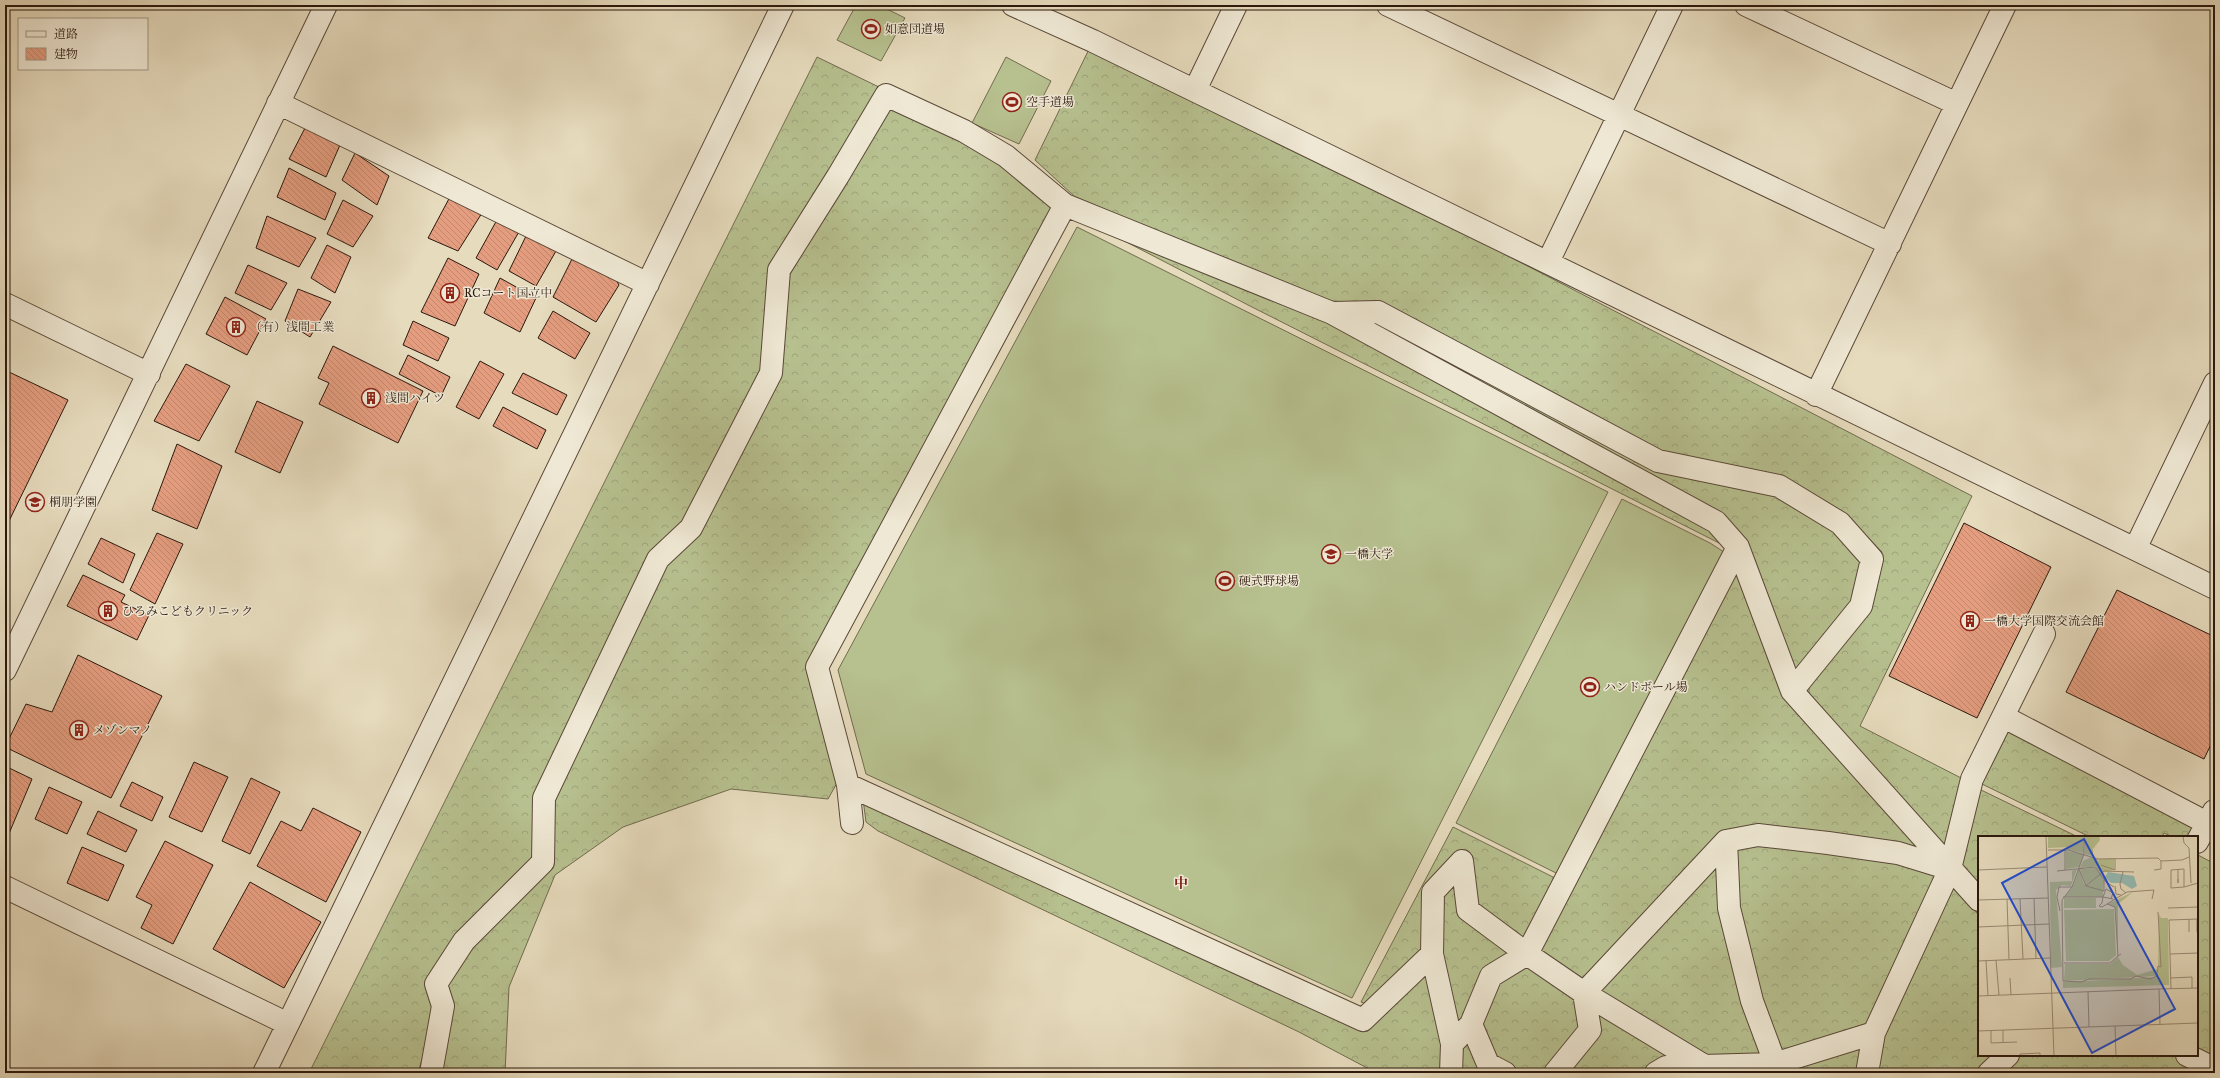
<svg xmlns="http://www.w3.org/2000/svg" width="2220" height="1078" font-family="'IM FELL Great Primer','Noto Serif JP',serif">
	<defs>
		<pattern id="forest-crowns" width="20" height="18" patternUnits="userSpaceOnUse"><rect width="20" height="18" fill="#b7c08f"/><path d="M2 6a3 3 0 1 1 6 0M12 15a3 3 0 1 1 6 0" fill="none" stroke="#9ea47a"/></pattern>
		<pattern id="building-back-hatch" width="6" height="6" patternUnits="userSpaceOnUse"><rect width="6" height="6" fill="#e49d7f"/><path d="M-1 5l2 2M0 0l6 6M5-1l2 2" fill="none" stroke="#c4866d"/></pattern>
	</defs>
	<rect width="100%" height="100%" fill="#e6dbbd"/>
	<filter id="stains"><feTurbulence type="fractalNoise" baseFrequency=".005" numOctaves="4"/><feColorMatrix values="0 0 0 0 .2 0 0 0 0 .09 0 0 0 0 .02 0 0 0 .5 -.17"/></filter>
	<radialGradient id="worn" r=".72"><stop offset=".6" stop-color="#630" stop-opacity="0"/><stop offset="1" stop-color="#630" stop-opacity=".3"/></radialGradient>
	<path fill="url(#forest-crowns)" stroke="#716c4e" d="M1093,41L1972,496L1860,726L1963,779L1950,846L1943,847L1809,699V688L1873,603L1882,552L1847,516L1659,455L1380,304L1330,305L1074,196L1035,160Z
		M817,57L881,88L772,266L763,371L538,796L536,860L457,938L418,1073H309Z
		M888,104L959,139L1003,164L1054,206L809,663L837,783L828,799L731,789L623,827L555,875L509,987L505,1073H437L442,986L469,945L548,865L551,800L663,564L777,375L785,273Z
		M1080,218L1326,319L1712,528L1725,546L1250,306Z
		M1379,321L1658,472L1776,495L1831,530L1861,560L1852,602L1795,676L1755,560L1722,514L1361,322Z
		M1737,559L1787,693L1938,860L1723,837L1583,987L1533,952Z
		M2010,728L2201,824L2193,837H2173L2164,833L2162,837H2090L1982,784Z
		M1979,789L2078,837H1979V891L1960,870Z
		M863,799L1363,1027L1429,965L1445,1073H1372L1371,1070L1299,1032L878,831L866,822Z
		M1453,827L1559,880L1526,947L1473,907L1468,860L1429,892L1427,953L1369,1005L1361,1002Z
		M1758,841L1943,870L1870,1030L1777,1057L1735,909L1731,846Z
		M1722,850L1768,1060H1704L1591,992Z
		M2198,855L2215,864V1063L2197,1054Z
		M1458,872L1463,913L1519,952L1455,1034L1437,951L1438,893Z
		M1952,876L1979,916V1055H2000L1982,1073H1871L1878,1037Z
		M1526,960L1580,997L1585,1028L1547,1073H1516L1491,1058L1476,1024L1495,979Z
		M1590,1001L1689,1061L1647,1073H1561Z
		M1470,1034L1483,1073H1455L1457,1047Z
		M1870,1038L1864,1073H1780Z
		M2013,1055H2176L2213,1073H2000Z"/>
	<path fill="#b7c08f" stroke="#716c4e" d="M856,5H879L905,18L881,61L837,40Z
		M1006,57L1051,81L1019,144L972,123Z
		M1077,227L1608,492L1352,998L866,774L838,670Z
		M1622,499L1710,543L1724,552L1560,875L1456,823Z"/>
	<path fill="url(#building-back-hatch)" stroke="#2b180d" d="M305,128L340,145L326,177L289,159Z
		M355,153L389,176L377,205L342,180Z
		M289,168L336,193L325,220L277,197Z
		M451,195L482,213L458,251L428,238Z
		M343,200L373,216L353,247L327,234Z
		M267,216L316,238L299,267L256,248Z
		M498,218L520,230L497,270L476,258Z
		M527,234L556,251L536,286L509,271Z
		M327,245L351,257L335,293L311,278Z
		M574,255L612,273L619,285L596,322L553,297Z
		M448,258L479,274L455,326L421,312Z
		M248,265L287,283L271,310L235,293Z
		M500,278L536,298L520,332L484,313Z
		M298,289L331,302L310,337L285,321Z
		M225,297L266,319L247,355L206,334Z
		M553,311L590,333L575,359L538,338Z
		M413,321L449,338L438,361L403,345Z
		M333,346L423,391L398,443L319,404L329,383L318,378Z
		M408,355L450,377L441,396L399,374Z
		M480,361L504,374L479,419L456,407Z
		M186,364L230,386L199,441L154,421Z
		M9,372L68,400L9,521L5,519V381Z
		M523,373L567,395L557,415L512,393Z
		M257,401L303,422L280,473L235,452Z
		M503,407L546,430L537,449L493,426Z
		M177,444L222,466L197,529L152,510Z
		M1964,523L2051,567L1977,718L1889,676Z
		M157,533L183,544L155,604L130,590Z
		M101,538L135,554L123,583L88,564Z
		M83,575L125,595L121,602L149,615L137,640L67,606Z
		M2117,590L2215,637V736L2204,759L2066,692Z
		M78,655L162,696L111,798L5,747L26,704L52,712Z
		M194,762L228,777L202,832L169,817Z
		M5,766L32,779L5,843Z
		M251,778L280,792L250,854L222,841Z
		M132,782L163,797L152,821L120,806Z
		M49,787L82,802L67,834L35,819Z
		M313,808L361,832L326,902L257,866L281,821L301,831Z
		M98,811L137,830L126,852L87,834Z
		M165,841L213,865L173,944L141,928L152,905L136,897Z
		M82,847L124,865L108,901L67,883Z
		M250,882L321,922L284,988L213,949Z"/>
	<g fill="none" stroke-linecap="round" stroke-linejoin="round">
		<g stroke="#5a4939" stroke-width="24">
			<path id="minor" d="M1013,5L1093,41L2215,588
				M1388,5L1890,244
				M1746,5L1957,104
				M1195,90L1236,5
				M278,103L648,284
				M1548,262L1672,5
				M5,304L149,374
				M1333,313L1378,312L1658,461L1779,486L1840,523L1872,559L1861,606L1792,691
				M1816,395L2005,5
				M2135,549L2215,383
				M5,670L326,5
				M2004,717L2207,823
				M848,785L817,667L1065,205
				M852,823L848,785L1363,1020L1432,954
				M2197,842L2214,811
				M5,887L288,1024L783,5
				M1471,1024L1488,1064L1505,1073
				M1452,1044L1471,1024L1491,976L1527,954L1584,993L1590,1030L1555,1073
				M2187,1055L2215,1069
				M1703,1065L1584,993L1726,841
				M264,1073L288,1024
				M431,1073L443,1006L436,984L464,941L543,862L544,798L658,559L691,528L771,373L779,270L838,176L886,95L964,131L1006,156L1065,205L1332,313L1716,522L1738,547L1792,691L1979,900
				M1451,1073L1452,1044L1432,954L1433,892L1462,861L1468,910L1527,954L1738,547
				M1656,1073L1666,1067L1774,1064L1874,1033L1950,869L1972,779L2044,634
				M1777,1073L1775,1063L1752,1001L1729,908L1726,841L1758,835L1828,843L1898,853L1950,869
				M1867,1073L1874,1033
				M1989,1073L2008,1055"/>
		</g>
		<use href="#minor" stroke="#efe8d4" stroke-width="22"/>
	</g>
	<defs>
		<g id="stadium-ring" transform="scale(1)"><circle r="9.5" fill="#efe8d4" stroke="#8f2418" stroke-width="1.5"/><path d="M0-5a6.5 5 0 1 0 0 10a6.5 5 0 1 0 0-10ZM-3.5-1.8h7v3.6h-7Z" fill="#8f2418"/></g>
		<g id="building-ring" transform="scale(1)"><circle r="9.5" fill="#efe8d4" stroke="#8f2418" stroke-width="1.5"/><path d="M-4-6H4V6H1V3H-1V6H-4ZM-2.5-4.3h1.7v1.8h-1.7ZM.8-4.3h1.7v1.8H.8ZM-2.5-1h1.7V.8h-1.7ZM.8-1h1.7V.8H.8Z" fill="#8f2418"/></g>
		<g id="school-ring" transform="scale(1)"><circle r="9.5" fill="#efe8d4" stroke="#8f2418" stroke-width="1.5"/><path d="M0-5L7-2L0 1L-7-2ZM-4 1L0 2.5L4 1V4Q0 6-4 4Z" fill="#8f2418"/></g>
		<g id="university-ring" transform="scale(1)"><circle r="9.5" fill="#efe8d4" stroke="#8f2418" stroke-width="1.5"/><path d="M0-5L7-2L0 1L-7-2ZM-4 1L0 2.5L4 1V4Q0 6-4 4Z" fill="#8f2418"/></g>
	</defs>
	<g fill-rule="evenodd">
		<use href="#stadium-ring" x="871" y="29"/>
		<use href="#stadium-ring" x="1012" y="102"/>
		<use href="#building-ring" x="450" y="293"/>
		<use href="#building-ring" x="236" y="327"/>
		<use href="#building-ring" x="371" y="398"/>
		<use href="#school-ring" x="35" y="502"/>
		<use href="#university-ring" x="1331" y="554"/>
		<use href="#stadium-ring" x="1225" y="581"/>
		<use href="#building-ring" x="108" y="611"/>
		<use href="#building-ring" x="1970" y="621"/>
		<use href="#stadium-ring" x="1590" y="687"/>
		<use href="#building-ring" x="79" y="730"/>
	</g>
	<g text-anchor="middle" stroke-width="3" stroke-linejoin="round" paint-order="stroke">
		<g font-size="12" fill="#2b180d" stroke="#efe8d4" text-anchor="start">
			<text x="885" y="33">如意団道場</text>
			<text x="1026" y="106">空手道場</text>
			<text x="464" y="297">RCコート国立中</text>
			<text x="250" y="331">（有）浅間工業</text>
			<text x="385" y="402">浅間ハイツ</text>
			<text x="49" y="506">桐朋学園</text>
			<text x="1345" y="558">一橋大学</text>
			<text x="1239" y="585">硬式野球場</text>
			<text x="122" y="615">ひろみこどもクリニック</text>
			<text x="1984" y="625">一橋大学国際交流会館</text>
			<text x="1604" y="691">ハンドボール場</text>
			<text x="93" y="734">メゾンマノ</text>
		</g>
		<g font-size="14" font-weight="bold" fill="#7a1f14" stroke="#efe8d4">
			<text x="1181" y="888">中</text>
		</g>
	</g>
	<g transform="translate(1978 836)">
		<rect width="220" height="220" fill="#e6dbbd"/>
		<path d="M70,0H105L106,17L90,14V11L70,12ZM106,0H121L122,4L115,13V20L107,18ZM88,15L106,18L101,31L88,33ZM113,21L120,23V26L121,23L136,22V34L123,37L117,31L120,30L102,32L105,25ZM117,32L123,38L108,50L102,33ZM99,33L93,50L84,49L78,54L84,131L73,132L72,46L94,45V35ZM101,33L106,48L125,55V61H86L94,52ZM123,38L126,43L125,55L109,50ZM155,56L140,68V118L137,71L130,68ZM181,78L183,82H190L191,149L85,152V146L180,141ZM140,121L145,129L159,139L179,133V140L86,145L87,128H132Z" fill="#b7c08f"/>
		<path d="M86,62H118V72H86ZM136,73L138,119L131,125H88L86,74Z" fill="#b7c08f"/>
		<path d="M130,36L156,40L159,50L154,53L144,47H133L127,41Z" fill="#96bbb2"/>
		<path fill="none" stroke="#9b8d77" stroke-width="1" d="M68,0L76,220M106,0V18L94,51L84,64L85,145L103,146L111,143H153L158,140L172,143L179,140L180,130L183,131L180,76M205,0L206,7L211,12L213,47M70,14H90L120,23L180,22L183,25V33L176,34M87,14V34M183,25L204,24L211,21M123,29L137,34V22M101,33L108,50L126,35L156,36M206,33V51L193,52V34ZM0,34L69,31M200,34V47V43M79,35L117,31L128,46L136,51M145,36L142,48L143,53L148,57M108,50L126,55V44M137,50L138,58L143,59M206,51L220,47M85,61H125L124,67L121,70L124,71L149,56L176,54L174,63M56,62L58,122M29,63L31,123M42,63L45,123M133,63L135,57L128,53L125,61L135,63M0,64L70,62M129,68L137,71L140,120L143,118M190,72L220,71M82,75L79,61L81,51H94M219,83V96M0,91L71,88M211,96V83M192,118L220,117M8,124L10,160M18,124L21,159M0,125L72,122M86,127H132L140,120M32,142L33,159M193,142L214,141V152M181,153L220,152M193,153L191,84L220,83M110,156L111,191M0,160L181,153L182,189M137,190L138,220M25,194V207M0,195L220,187M13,195V207L39,206M42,220V218L62,217V220"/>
		<path fill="#1d4ed8" fill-opacity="0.15" stroke="#1d4ed8" stroke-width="2" d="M106,3L197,173L114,217L24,47Z"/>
		<rect width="220" height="220" fill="none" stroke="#2b180d" stroke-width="2"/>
	</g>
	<rect width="2220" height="1078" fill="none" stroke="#e6dbbd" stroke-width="20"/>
	<rect x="6" y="6" width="2208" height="1066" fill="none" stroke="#2b180d" stroke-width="2"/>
	<rect x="10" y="10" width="2200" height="1058" fill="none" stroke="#2b180d"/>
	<rect x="18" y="18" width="130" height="52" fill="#efe8d4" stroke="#a19584"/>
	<rect x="26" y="31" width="20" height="6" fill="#efe8d4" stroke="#a19584"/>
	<text x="54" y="38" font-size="12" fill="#2b180d">道路</text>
	<rect x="26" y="48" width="20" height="12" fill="url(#building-back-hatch)" stroke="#a19584"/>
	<text x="54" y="58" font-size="12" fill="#2b180d">建物</text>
	<rect width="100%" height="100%" filter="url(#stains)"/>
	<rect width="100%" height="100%" fill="url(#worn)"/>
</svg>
